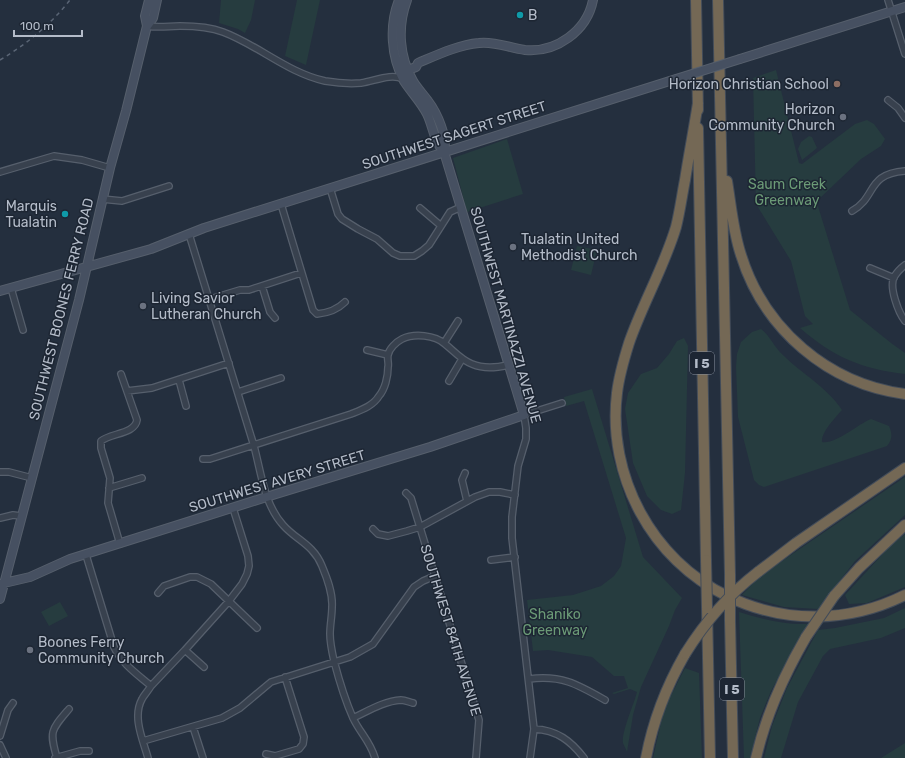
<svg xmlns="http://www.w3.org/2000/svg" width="905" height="758" font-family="Rubik,sans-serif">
	<rect width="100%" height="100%" fill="#242f3e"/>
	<path fill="#263c3f" d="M221,0H255L251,20L245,33L238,29L219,23Z
		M297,0H320L306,65L285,56Z
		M776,70L799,163L802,164L855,124L867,120L874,124L885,139L881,146L861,159L819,199L817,203L850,310L891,343L905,353V374C862,369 833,357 800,328L813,324L805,316L791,261L756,204L753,78Z
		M809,136L812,137L817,148L802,160L798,149L801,142Z
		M507,139L523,194L467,212L453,158Z
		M577,246L597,250L591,275L571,270Z
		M761,329C770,336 774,347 783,355C802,374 827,387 842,410C836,417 821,432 822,442C835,445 858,424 871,419L889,426C892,433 893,439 887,446L764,487L759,485L754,480L738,417L736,367L737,354L741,342L752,332Z
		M684,338L688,346L685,473L681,510L672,514L661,510L647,496L633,463L625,409L628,393L641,374L657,368L669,354L677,341Z
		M592,389L643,557L682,598L675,610L669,626L641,687L633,715L627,752C626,749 624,746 623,743C621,733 634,704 637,692L630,689L614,694L612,693L628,688L624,676H614L592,657L548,650L533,651L527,600L573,595L601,586L614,576L621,566L626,538L584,401L566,406L564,397Z
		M905,477V515L855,561L818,609L784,607L742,595L760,576Z
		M905,534V587L867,603L849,604L845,595L892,544Z
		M60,602L68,616L49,626L41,612Z
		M905,608V628L881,638L830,649L823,656L798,702L781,758H764L772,726L787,688L818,630L835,628L884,618Z
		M739,612C762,619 784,625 808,624L771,691L760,718L750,758H744Z
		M685,668L699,673L702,758H653L664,709Z
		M905,743V758H881Z"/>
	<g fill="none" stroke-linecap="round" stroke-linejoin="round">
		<g stroke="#565f6c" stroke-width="8">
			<path id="street" d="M888,0L905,54
				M147,26C159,28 169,26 180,26C194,26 210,27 223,32C258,45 288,73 325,81C337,83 349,84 361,83C375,81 391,73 403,79
				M888,100L898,108L905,118
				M0,172L54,156L82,160L110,168
				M330,188L338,214L342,219L358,229L377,239L393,253L400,256H414L422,251L429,245L450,212L461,207
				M102,199L122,201L169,186
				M281,204L313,310L317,314C328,313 337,310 345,302
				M420,208L440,225
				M852,211C877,197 866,174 905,171
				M189,234L254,446C261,472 264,504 283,525C296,540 313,544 322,566C327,578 333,593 332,607C332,616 330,625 330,634C330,643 332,652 334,661C339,680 345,700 353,718C360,733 370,741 375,758
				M905,265C901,268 897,272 894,277C889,287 898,312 905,321
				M870,268L894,278
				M262,286L270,312L275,318
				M11,288L23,330
				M210,299L240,290H249L301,273
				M444,343L458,321
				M367,350L388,355
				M179,380L186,406
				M449,381L462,359
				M127,391L152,388L229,363
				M238,392L281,378
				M203,459H210L351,414C361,410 373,406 379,396C385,389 388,377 388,367C389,364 387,359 388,355C389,349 396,342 402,339C414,333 435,335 445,344C454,351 461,360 472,364C484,369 495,368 508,365
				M0,472H9L32,478
				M465,473L462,480L467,501
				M109,488L142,478
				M406,493L411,498L479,720L476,758
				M0,518L13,515L21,516
				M373,529L378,534L388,536L407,531L420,527L475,497L489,492H500L515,495
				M120,544L108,503L110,478L101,448V441C111,433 135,434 137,420L121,374
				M86,555L114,647C122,664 137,674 151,686C148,691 144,695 142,699C132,717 143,740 148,758
				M491,560L515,557
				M158,593L164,586L190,577H197L211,584L257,628
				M185,650L204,667
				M529,679C562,675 577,684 605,700
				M151,686L185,650L229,601L242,584L247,574L249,566L248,556L233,508
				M353,718C368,711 384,701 401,700C405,700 409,702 413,703
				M193,727L203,758
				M534,729C557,730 571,741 584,758
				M0,736L8,710L13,703
				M143,741L222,718L240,708L271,682L350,657L373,644L414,587L423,581L435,576
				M0,745L6,758
				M266,754L275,756L299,749L303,744L304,737L285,677
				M55,758L80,751H89
				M57,758C49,731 51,730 69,709
				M530,758L534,729L512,538V517L518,466L526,439V428L524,415L562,403"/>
		</g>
		<g stroke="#565f6c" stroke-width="10">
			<path id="secondary" d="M407,0C397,27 399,56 413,81C417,88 423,94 428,101C437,113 448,137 444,152
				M147,26L153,18L157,0
				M740,59L905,7
				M400,61L405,69L408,70L416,67L418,63C437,55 458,45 479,43C495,41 509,48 525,50C556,53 587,31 593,0
				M0,291L151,249L204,228L676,79
				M0,584L30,577L70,559L276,494L430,447L524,415L444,152C434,142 433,126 427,114C421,102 411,92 404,81C391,57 389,25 399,0
				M0,599L79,300L110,168L126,111L147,26L145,16L149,0"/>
		</g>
		<g stroke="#434c59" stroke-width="12">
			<path id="highway" d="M696,0L698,110
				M718,0L730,575
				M698,103C694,129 689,154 685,180C682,195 680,211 676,227C664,267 643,303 629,343C624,359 619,376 617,393C607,476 652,560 727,596C784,624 849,623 905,595
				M698,128L706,560
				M727,181C731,205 733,231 741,255C764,329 828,384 905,394
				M758,572L796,543L905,468
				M834,596L859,568L905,525
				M707,608L710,758
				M730,620L733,758
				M646,758C653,721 666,687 685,654
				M756,758C766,714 784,675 806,637"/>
		</g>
		<use href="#street" stroke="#38414e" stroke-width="5.5"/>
		<use href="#secondary" stroke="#465061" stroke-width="8"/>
		<use href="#highway" stroke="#746855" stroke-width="10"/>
		<path stroke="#5a6575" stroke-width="1.5" stroke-dasharray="4 4" stroke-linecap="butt" d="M0,60C27,44 51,24 70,0"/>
		<g stroke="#565f6c" stroke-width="10" stroke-linecap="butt">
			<path id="secondary-bridge" d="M676,79L740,59"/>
		</g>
		<g stroke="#434c59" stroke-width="12" stroke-linecap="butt">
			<path id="highway-bridge" d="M706,560L707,608
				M730,575V620
				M806,637L834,596
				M685,654C705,622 728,595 758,572"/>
		</g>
		<use href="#secondary-bridge" stroke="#465061" stroke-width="8"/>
		<use href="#highway-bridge" stroke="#746855" stroke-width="10"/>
	</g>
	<g fill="#0f9aa8" stroke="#1d2633" stroke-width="1.5">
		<circle cx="520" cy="15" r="4"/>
		<circle cx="65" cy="214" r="4"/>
	</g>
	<circle fill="#8d6e63" stroke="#1d2633" stroke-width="1.5" cx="837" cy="84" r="4"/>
	<g fill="#6b7280" stroke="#1d2633" stroke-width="1.5">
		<circle cx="843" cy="117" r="4"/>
		<circle cx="513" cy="247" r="4"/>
		<circle cx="143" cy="306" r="4"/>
		<circle cx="30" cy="650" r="4"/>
	</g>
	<g text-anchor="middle" stroke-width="3" stroke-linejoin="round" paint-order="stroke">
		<g fill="#1d2633" stroke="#878f9c" stroke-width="1">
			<rect x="690" y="352" width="24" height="22" rx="3"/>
			<rect x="720" y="678" width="24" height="22" rx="3"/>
		</g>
		<g font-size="13" font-weight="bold" fill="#b4bcc9">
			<text x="702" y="368">I 5</text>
			<text x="732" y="694">I 5</text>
		</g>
		<g font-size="14" fill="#b4bcc9" stroke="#1d2633" text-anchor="start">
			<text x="528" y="20">B</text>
			<text x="829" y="89" text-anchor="end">Horizon Christian School</text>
			<text x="835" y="114" text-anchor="end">Horizon<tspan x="835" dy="16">Community Church</tspan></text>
			<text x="57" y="211" text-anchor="end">Marquis<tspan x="57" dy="16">Tualatin</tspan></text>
			<text x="521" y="244">Tualatin United<tspan x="521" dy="16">Methodist Church</tspan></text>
			<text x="151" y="303">Living Savior<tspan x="151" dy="16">Lutheran Church</tspan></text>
			<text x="38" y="647">Boones Ferry<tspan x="38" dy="16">Community Church</tspan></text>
		</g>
		<g font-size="14" fill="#b4bcc9" stroke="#1d2633">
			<text transform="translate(454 135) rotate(-18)" y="5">SOUTHWEST SAGERT STREET</text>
			<text transform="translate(61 309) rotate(-76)" y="5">SOUTHWEST BOONES FERRY ROAD</text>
			<text transform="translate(506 315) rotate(74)" y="5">SOUTHWEST MARTINAZZI AVENUE</text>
			<text transform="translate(277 481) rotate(-17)" y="5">SOUTHWEST AVERY STREET</text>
			<text transform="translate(451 630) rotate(73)" y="5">SOUTHWEST 84TH AVENUE</text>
		</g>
		<g font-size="14" fill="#6b9a76" stroke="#1d2633">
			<text x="787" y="189">Saum Creek<tspan x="787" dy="16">Greenway</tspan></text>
			<text x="555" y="619">Shaniko<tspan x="555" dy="16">Greenway</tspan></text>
		</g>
	</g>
	<path d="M14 30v6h68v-6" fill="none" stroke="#b4bcc9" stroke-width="2"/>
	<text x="20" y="30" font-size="12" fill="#b4bcc9" stroke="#1d2633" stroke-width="3" paint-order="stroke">100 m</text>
</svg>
